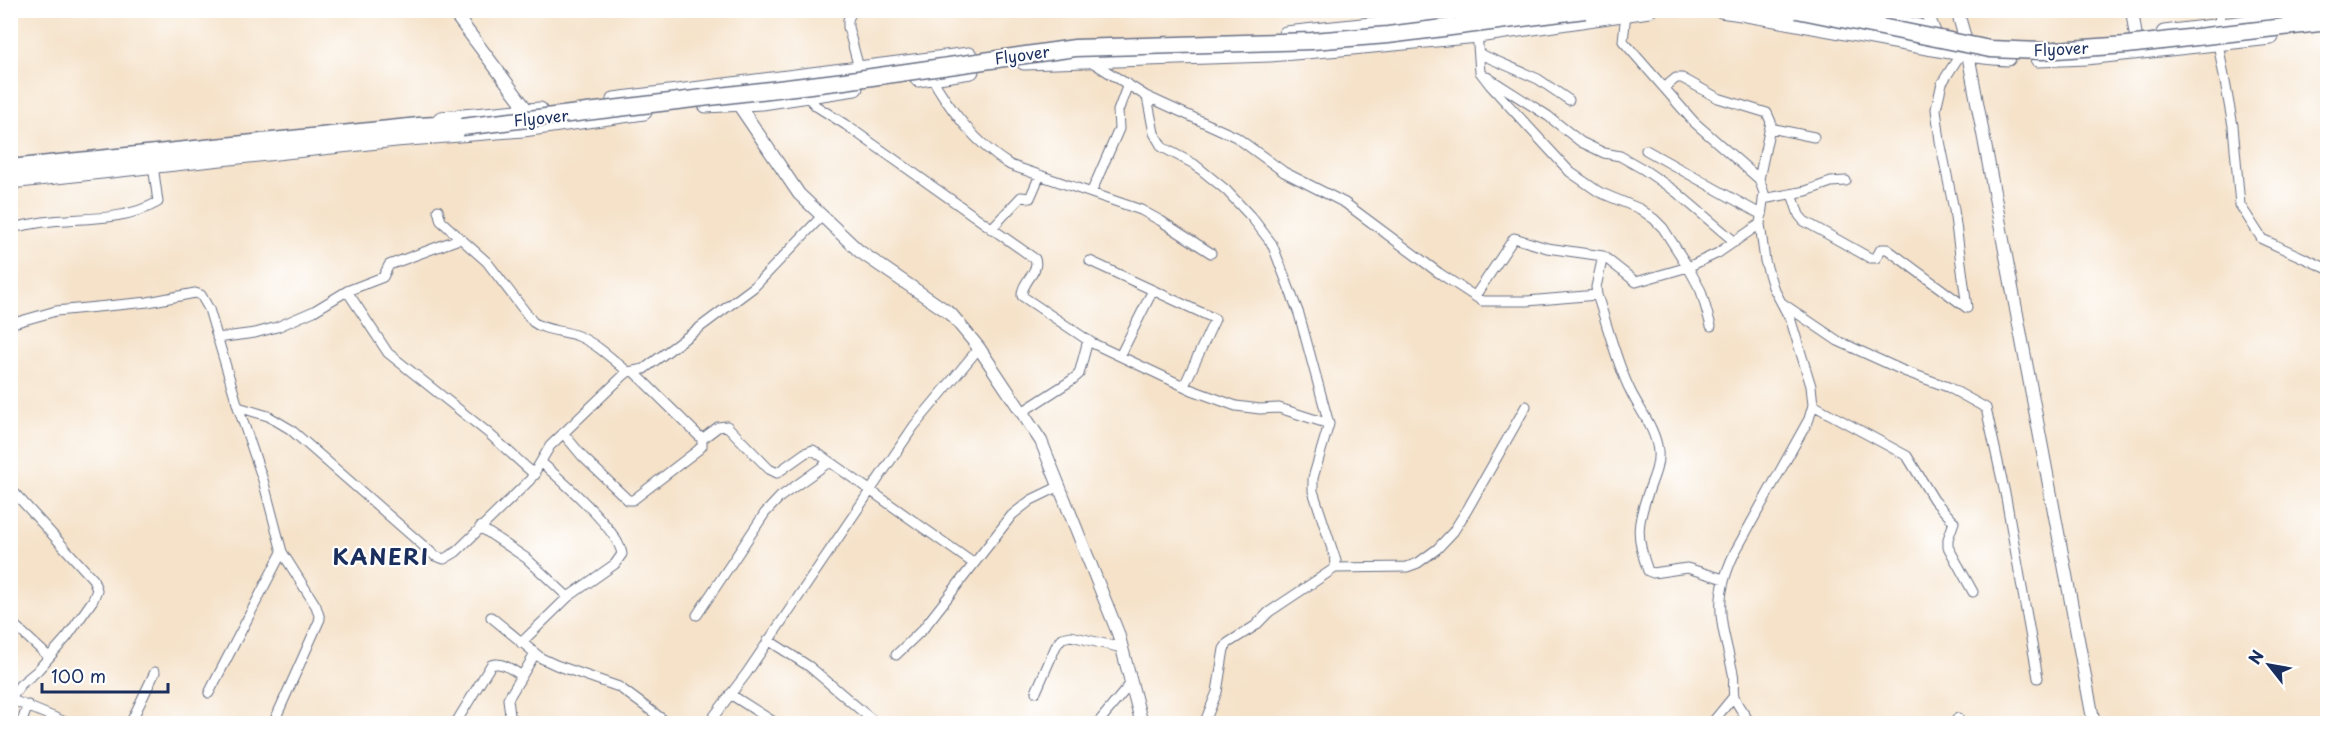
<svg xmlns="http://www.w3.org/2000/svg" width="2338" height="734" font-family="'Playpen Sans',sans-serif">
	<rect width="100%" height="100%" fill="#fff"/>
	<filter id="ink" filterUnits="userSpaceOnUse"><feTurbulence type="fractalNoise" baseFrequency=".0167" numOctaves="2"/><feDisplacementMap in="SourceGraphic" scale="12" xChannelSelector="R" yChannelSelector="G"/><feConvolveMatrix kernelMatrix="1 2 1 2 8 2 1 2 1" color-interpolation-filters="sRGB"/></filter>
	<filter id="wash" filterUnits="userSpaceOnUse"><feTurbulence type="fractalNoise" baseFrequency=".008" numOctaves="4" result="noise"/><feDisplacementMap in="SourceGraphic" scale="24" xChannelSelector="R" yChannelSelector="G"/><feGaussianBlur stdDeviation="1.35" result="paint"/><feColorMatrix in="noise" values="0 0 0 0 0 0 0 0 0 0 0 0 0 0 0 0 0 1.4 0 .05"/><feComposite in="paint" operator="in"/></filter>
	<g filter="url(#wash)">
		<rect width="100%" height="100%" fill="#f5e2c9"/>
	</g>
	<g filter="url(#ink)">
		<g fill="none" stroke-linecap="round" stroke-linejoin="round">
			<g stroke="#676e83" stroke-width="11">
				<path id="minor" d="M852,10L848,20V27L860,72
					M2220,10L2218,43L2233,126L2240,205L2262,239L2328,269
					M1626,13L1623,41L1694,122L1759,179L1764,193L1760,224
					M1959,48L1958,58L1942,83L1936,109L1940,141L1954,210L1967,308
					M1480,54L1538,79L1569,100
					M1092,62L1146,96L1236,137L1284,172L1345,203L1439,273L1482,301H1527L1597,295L1596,287L1603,256L1636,282L1688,267L1663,228L1654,219L1640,209L1599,192L1570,172L1490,85L1480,72L1477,32
					M930,74C948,108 977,145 1010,165L1141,210L1161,221L1211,253
					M1487,77L1548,116L1581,142L1604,153L1620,156L1643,169L1675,191L1735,242
					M1664,88L1676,78H1682L1718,98L1767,113L1771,122L1759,179
					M804,93L816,106L846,125L1035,259C1040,272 1021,282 1022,296L1092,343L1192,390L1236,406L1260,409L1279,408L1329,424
					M1147,97L1154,133L1162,147L1194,164L1226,190L1253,219L1272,244L1299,314L1329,424L1313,478V491L1336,561L1335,568
					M1770,128L1814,137
					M1646,150L1762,215
					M1091,193L1119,129L1118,111L1128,84
					M1792,194L1799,215L1804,221L1870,258H1876L1881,249H1887L1967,308
					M1763,199L1806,191L1831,182L1846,181
					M438,210L441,221L487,262L533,322C545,331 563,330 578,336C597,344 612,359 628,372
					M10,228C24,226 38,222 52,221C87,218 127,220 158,202L153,165
					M991,229L1021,197L1030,198L1040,175
					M1090,261L1215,319L1184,386
					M347,291L388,353L487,432L535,475
					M1597,295C1607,324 1617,364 1630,390C1640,411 1656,429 1658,452C1659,465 1654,476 1650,487C1637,523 1635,535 1648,571L1653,573L1687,568L1724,579
					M1475,296L1514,238L1547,248L1603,256
					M1782,303L1838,341L1904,371L1948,387L1986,408L2006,498L2038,678
					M10,324L56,311L148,302L195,293L201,295L209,309L238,407L268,416L290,429L435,556L444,559L456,552L530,480L550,446L623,376L628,372L644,369L754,287L822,216
					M1711,326L1701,291L1688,267L1718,253L1760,224L1765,261L1773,287L1791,321L1811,386L1813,405L1809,419L1735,552C1711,602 1722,623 1733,673C1735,681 1732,689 1734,696C1736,705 1746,716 1751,724
					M217,338L255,333L277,327L314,311L347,291L383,277L389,265L459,239
					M1120,356L1153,290
					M1813,405L1907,456L1934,500L1954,522L1948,539V547L1973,592
					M238,407L263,480L282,552L316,606L320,619L273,724
					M1022,412L1072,380L1079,374L1088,340
					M563,433L583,457L628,500H633L698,450L702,446V439L633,371
					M702,439L718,427L727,426L769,469L777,473L805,453L813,450L973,563
					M10,488L93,579L97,590L93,600L67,637L37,671L20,685L11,699
					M480,527L526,558L568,597
					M697,615L765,513L780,497L829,462
					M491,617L541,658L556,665L619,687L669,724
					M10,621L49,657
					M768,640L810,667L877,724
					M521,643L568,597L615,564L622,554C618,529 561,480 541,462
					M896,655L923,629L1012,515L1031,500L1060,486
					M1036,692L1056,646L1062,638L1071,636L1122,648
					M209,693L282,552
					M730,694L777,724
					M10,699L70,724
					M21,724L28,705
					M130,724L155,672
					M455,724L491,665C502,661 512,670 521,675
					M511,724L508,699L535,654
					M708,724L746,674L914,426L979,348
					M1097,724L1131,683
					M1204,724L1217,692L1224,649L1228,643L1255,626L1269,612L1335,568L1407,567L1418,563L1437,549L1453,532L1467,510L1526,406
					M1711,724L1734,696
					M1953,724L1958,718"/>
			</g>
			<g stroke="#676e83" stroke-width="14">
				<path id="tertiary" d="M452,10L531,115
					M1926,10L1934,31
					M1957,10L1965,38L2094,724
					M2132,10L2138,51
					M734,98L799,194L859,251L951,314L979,348L1041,441L1118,633L1142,724"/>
			</g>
			<g stroke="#676e83" stroke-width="17">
				<path id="primary" d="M1721,10C1789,20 1855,35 1922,46C1950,51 1979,57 2008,58
					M1846,10L1923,28
					M2164,33L2328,13
					M1286,34L1514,10
					M2038,59L2086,57L2271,37
					M1024,62L1270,54L1352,47L1478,35L1649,10
					M918,79L971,71
					M614,100L969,55
					M706,105L762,102L855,88
					M441,119L540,110
					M10,181L396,139L523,129L644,112"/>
			</g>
			<g stroke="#676e83" stroke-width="19">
				<path id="trunk" d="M10,168L419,126L453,124L462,127"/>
			</g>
			<use href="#minor" stroke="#fff" stroke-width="9"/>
			<use href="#tertiary" stroke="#fff" stroke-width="12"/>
			<use href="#primary" stroke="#fff" stroke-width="15"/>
			<use href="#trunk" stroke="#fff" stroke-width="16"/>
			<g stroke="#676e83" stroke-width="19" stroke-linecap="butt">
				<path id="trunk-bridge" d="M1797,10L1990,49L2042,51L2127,45L2328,22
					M462,127L844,81L1075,48L1312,41L1388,35L1585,10"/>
			</g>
			<use href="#trunk-bridge" stroke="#fff" stroke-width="16"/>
		</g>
	</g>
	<g text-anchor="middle" stroke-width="4.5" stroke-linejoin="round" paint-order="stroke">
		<g font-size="16" fill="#1b2f5e" stroke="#fff">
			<text transform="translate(2061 49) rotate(-3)" y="6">Flyover</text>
			<text transform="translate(1022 55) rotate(-8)" y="6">Flyover</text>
			<text transform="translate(541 118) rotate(-6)" y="6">Flyover</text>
		</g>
		<g font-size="22" font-weight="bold" letter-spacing="1.5" fill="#1b2f5e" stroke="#fff">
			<text x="381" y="565">KANERI</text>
		</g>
	</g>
	<rect width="2338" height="734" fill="none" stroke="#fff" stroke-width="36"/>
	<g transform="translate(2269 665) rotate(301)" stroke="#ffffff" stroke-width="4.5" paint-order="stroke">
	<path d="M0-4.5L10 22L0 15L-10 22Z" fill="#1b2f5e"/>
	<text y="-9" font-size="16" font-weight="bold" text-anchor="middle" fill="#1b2f5e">N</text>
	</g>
	<path d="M42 683v9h126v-9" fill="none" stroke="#1b2f5e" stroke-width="3"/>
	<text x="51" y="683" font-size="18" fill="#1b2f5e" stroke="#ffffff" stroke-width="4.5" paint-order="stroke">100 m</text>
</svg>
